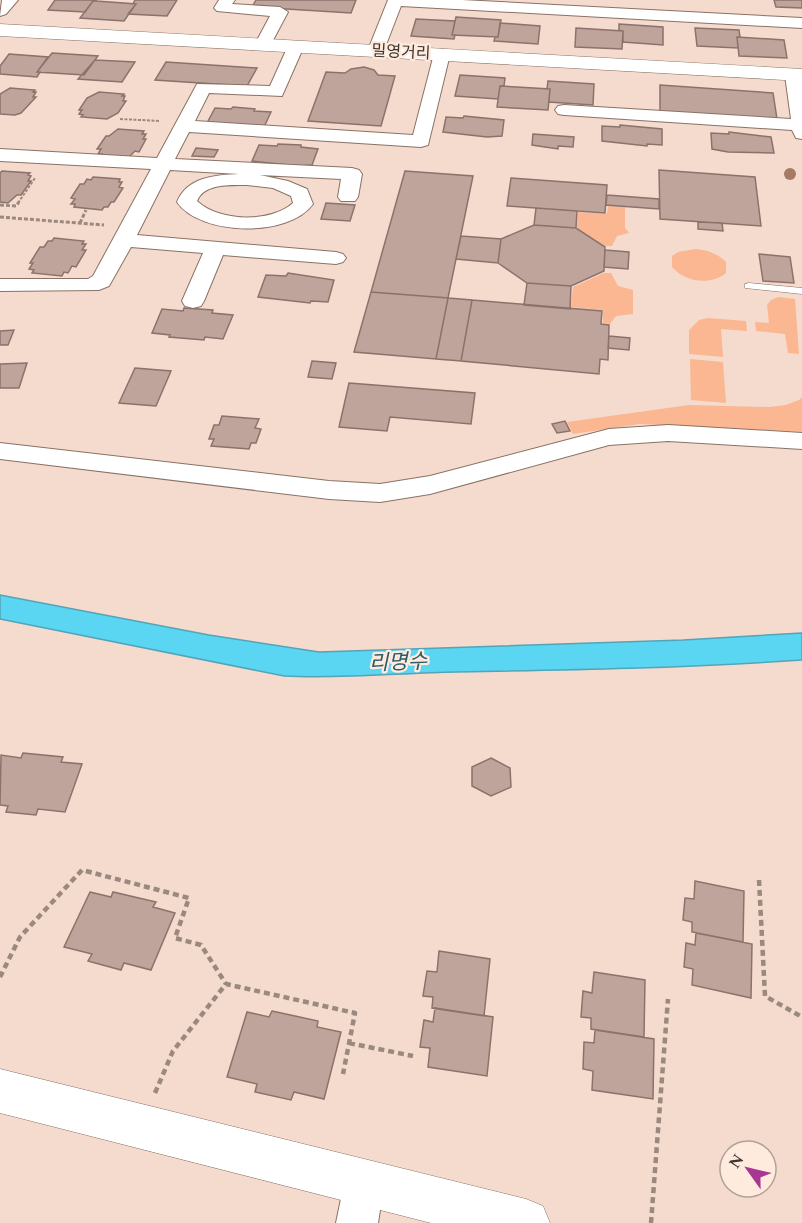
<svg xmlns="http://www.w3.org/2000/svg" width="802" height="1223" font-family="Spectral,'Noto Sans KR',serif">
	<rect width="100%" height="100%" fill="#f5dbcd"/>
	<path fill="#fab791" d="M608,206L625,207V228L629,233L617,236L612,246H605L577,228L578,212L607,214Z
		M695,249C707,250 717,253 726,262V273C710,286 685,282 672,267V256L678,252Z
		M604,273H611L618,286L633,290V314L616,316L610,324L603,323V310L571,307L573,287Z
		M778,297L795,299L799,354L788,353L785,334L756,331L755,322L769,323L767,305L771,300Z
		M708,318L746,321L747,331L721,329L723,357L689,354V330L699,320Z
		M690,359L723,362L726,403L691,400Z
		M802,397V432L640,424L573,434L567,422L689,405L769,407L786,405L799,400Z"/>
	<path fill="#5ad5f2" stroke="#52a5b8" stroke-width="1.5" d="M0,595L209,635L319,652L683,640L802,633V660C687,668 572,670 457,672C399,673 342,679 284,676L0,619Z"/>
	<path fill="#bfa49c" stroke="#8c726b" stroke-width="1.5" d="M55,0H97L93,1L85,12L48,10Z
		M135,0H177L167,16L128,14L136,4H133Z
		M256,0H356L351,13L252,7Z
		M774,0H802V8L776,7Z
		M93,1H96L136,4L124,21L80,18Z
		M456,17L501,20L498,37L452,35Z
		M416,19L455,21L452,35H455L454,39L411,36Z
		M500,23L540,26L538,44L494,41L495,37H498Z
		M619,24L663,27V45L623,42V31H619Z
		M576,28L623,31L622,49L575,47Z
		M695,28L739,30L740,37H737L738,48L697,46Z
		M737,37L784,40L787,58L739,56Z
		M52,53L98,56L84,75L37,72Z
		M9,54L48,57L37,72H40L37,77L0,74V66Z
		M95,60L135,62L122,82L78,79Z
		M166,62L257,68L247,86L155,80Z
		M364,67L374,70L378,75L395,76L381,126L308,121L326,72L345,73L351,69Z
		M460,75L505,78L504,86H500L498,99L455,96Z
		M548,81L594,84L593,105L549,102L550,89H547Z
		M660,85L773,93L777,119L660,112Z
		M500,86L550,89L548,110L497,107Z
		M10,88L35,90L33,92H36L33,97H36L21,113L15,115L0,114V94Z
		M99,92L124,94L122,96H125L123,101H126L118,113L107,119L81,117L83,115L79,114L82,110H79L87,98Z
		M233,107L255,109L254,111L271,112L264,127L207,123L215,108L231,109Z
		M464,116L504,120L502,136L487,137L443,132L446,117L463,118Z
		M620,125L662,129V145L647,144V146L602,141V126L620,127Z
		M118,129L144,131L142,134H146L143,139H146L139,152L135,151L127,159L100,157L102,154H98L101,149H97L106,136H109Z
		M729,132L771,137L774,153L728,152L712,149L711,133L729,134Z
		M533,134L574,137L573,147L558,146V149L532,145Z
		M278,144L301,145V147L318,149L312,165L297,166L252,161L259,145L277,146Z
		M196,148L218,150L214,157L192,156Z
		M659,170L755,177L761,226L660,219Z
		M2,171L30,173L28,175L31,176L28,181H31L21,195H17L8,203L0,202V173Z
		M405,171L473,176L448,298L371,292Z
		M93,177L120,179L119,182H122L119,187L123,188L114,202H111L108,207H104L102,210L74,207L75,204H71L75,199L71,198L80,184H84L87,179L91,180Z
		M511,178L607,185L605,213L507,206Z
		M607,195L659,199V209L606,205Z
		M326,203L355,205L350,221L321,219Z
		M536,208L577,211L576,228L534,225Z
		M698,222L722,223L723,231L698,229Z
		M534,225L576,228L605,247L604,271L571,286L527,283L498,263L501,239Z
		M461,236L501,239L498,263L456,259Z
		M54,238L84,241L82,244H86L82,250H86L76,267L72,266L68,273L64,272L62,276L32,273L34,270L29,269L33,263H30L40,247H44L48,241H52Z
		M605,250L629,252L628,269L604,267Z
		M759,254L790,257L794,283L763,281Z
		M288,273L334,280L328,302L311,301L310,303L258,297L266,275L286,276Z
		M527,283L571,286L570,309L524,305Z
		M371,292L448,298L436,359L354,352Z
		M448,298L472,300L461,361L436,359Z
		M472,300L602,311L601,324L609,325L608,360L600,359L599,374L461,361Z
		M184,308L213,310L212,313L233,315L223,339L205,337L204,340L169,337L170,335L152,333L162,309L183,311Z
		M14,330L8,345H0V331Z
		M609,336L630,338L629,350L608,348Z
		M312,361L336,363L332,379L308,377Z
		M27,363L19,388H0V364Z
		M135,368L171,371L156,406L119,403Z
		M349,383L475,393L471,424L390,417L387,431L339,427Z
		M222,416L259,419L255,428L261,429L256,443H251L249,449L211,446L214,439H209L214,425H219Z
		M565,421L570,431L557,433L552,424Z
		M23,753L63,757L61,762L82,764L65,812L38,809L36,815L6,812L8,806L0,805L1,755L21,758Z
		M491,758L510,768L511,787L491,796L472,786V767Z
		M695,881L744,891L743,942L692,932V922L683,920L685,898L694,899Z
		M90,892L111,897L113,892L156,902L153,907L175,913L151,970L124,963L121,970L88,961L92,954L64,947Z
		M696,933L752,944L751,998L692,985L693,969L684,967L686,943L695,945Z
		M439,951L490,959L484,1016L432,1008L433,997L423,996L427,971L437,972Z
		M594,972L645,980L644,1037L591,1029V1018L581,1017L583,991L592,993Z
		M435,1008L493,1017L487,1076L428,1067L430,1048L420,1047L424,1020L433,1022Z
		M272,1011L318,1021L317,1027L341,1032L324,1099L294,1092L291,1100L255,1092L257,1084L227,1077L247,1012L269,1017Z
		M595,1030L654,1039L653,1099L592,1090L593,1071L583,1069L584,1042L594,1043Z"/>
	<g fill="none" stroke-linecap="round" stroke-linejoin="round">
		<g stroke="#897265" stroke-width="1">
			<path id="lane" d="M749,283L802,288V294L745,288V284Z"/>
		</g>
		<g stroke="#897265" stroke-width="2">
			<path id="street" d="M2,0H18L6,14L0,16Z
				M219,0H235L232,4L280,7L288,12L271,44L263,49L255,44L270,16L217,11L214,8Z
				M388,0H462L802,18V28L401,6L384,50L382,53H370L368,50Z
				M296,41L304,46L282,96L209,93L195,121L413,135L434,54L442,49L450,54L428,145L421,147L189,132L175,159L352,168L359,170L362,174L358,197L355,201H341L338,197L341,179L260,175L288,181L307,189L313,204C289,238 200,236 177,202C187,177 215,175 239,174L170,170L137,235L336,252L343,254L346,258L343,262L336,264L223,255L204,301L201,306L193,308L185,306L182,301L203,253L131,247L109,286L99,290L0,291V279H88L93,276L151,169L0,161V149L157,158L197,84L270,86L288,46ZM247,185L273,188L291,196L293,203C271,223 219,222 197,201C204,183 231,185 247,185Z
				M793,70L799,71L802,78V139L796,138L792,130L564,115L558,114L555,110L558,106L564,105L791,119L785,75L787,71Z
				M668,425L802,433V449L668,441L609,445L430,494L380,502L329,499L0,459V443L329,481L380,484L430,476L609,429Z
				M364,1164L378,1170L384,1184L378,1223H336L344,1184L350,1170Z"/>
		</g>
		<g stroke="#897265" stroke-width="1">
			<path id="secondary" d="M0,24L802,69V81L0,36Z
				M0,1069L526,1199L543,1206L550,1223H431L0,1113Z"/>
		</g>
		<path stroke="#9b897f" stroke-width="2" stroke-dasharray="3 1.5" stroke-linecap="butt" d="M120,119L160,121
			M18,203L35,178"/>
		<path stroke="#9b897f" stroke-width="3" stroke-dasharray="4 2" stroke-linecap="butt" d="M0,205L16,206L19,202
			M0,217L104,225
			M80,223L86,210"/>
		<path stroke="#9b897f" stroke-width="4.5" stroke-dasharray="6 4" stroke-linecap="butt" d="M759,880L765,996L802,1017
			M0,977L20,937L82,870L189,898L175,938L201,945L226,984
			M349,1043L413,1056
			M155,1093L173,1051L226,984L355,1013L343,1074
			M651,1223L668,999"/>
		<use href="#lane" fill="#fff" fill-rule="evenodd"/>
		<use href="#street" fill="#fff" fill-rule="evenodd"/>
		<use href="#secondary" fill="#fff" fill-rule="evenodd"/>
	</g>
	<circle fill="#a57c63" cx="790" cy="174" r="6"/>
	<g text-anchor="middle" stroke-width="4.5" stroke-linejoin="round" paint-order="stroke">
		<g font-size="16" fill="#3e342f" stroke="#ffeade">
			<text transform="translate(401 51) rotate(3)" y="6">밀영거리</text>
		</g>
		<g font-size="21" font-style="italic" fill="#295c69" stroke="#ffeade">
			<text transform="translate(398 662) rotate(-2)" y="7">리명수</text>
		</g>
	</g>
	<g transform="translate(748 1169) rotate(304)"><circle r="28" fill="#ffeade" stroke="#b2a198" stroke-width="1.5"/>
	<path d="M0-4.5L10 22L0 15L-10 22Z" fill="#a83793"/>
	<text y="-9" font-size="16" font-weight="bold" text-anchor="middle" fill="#3e342f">N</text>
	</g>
</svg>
